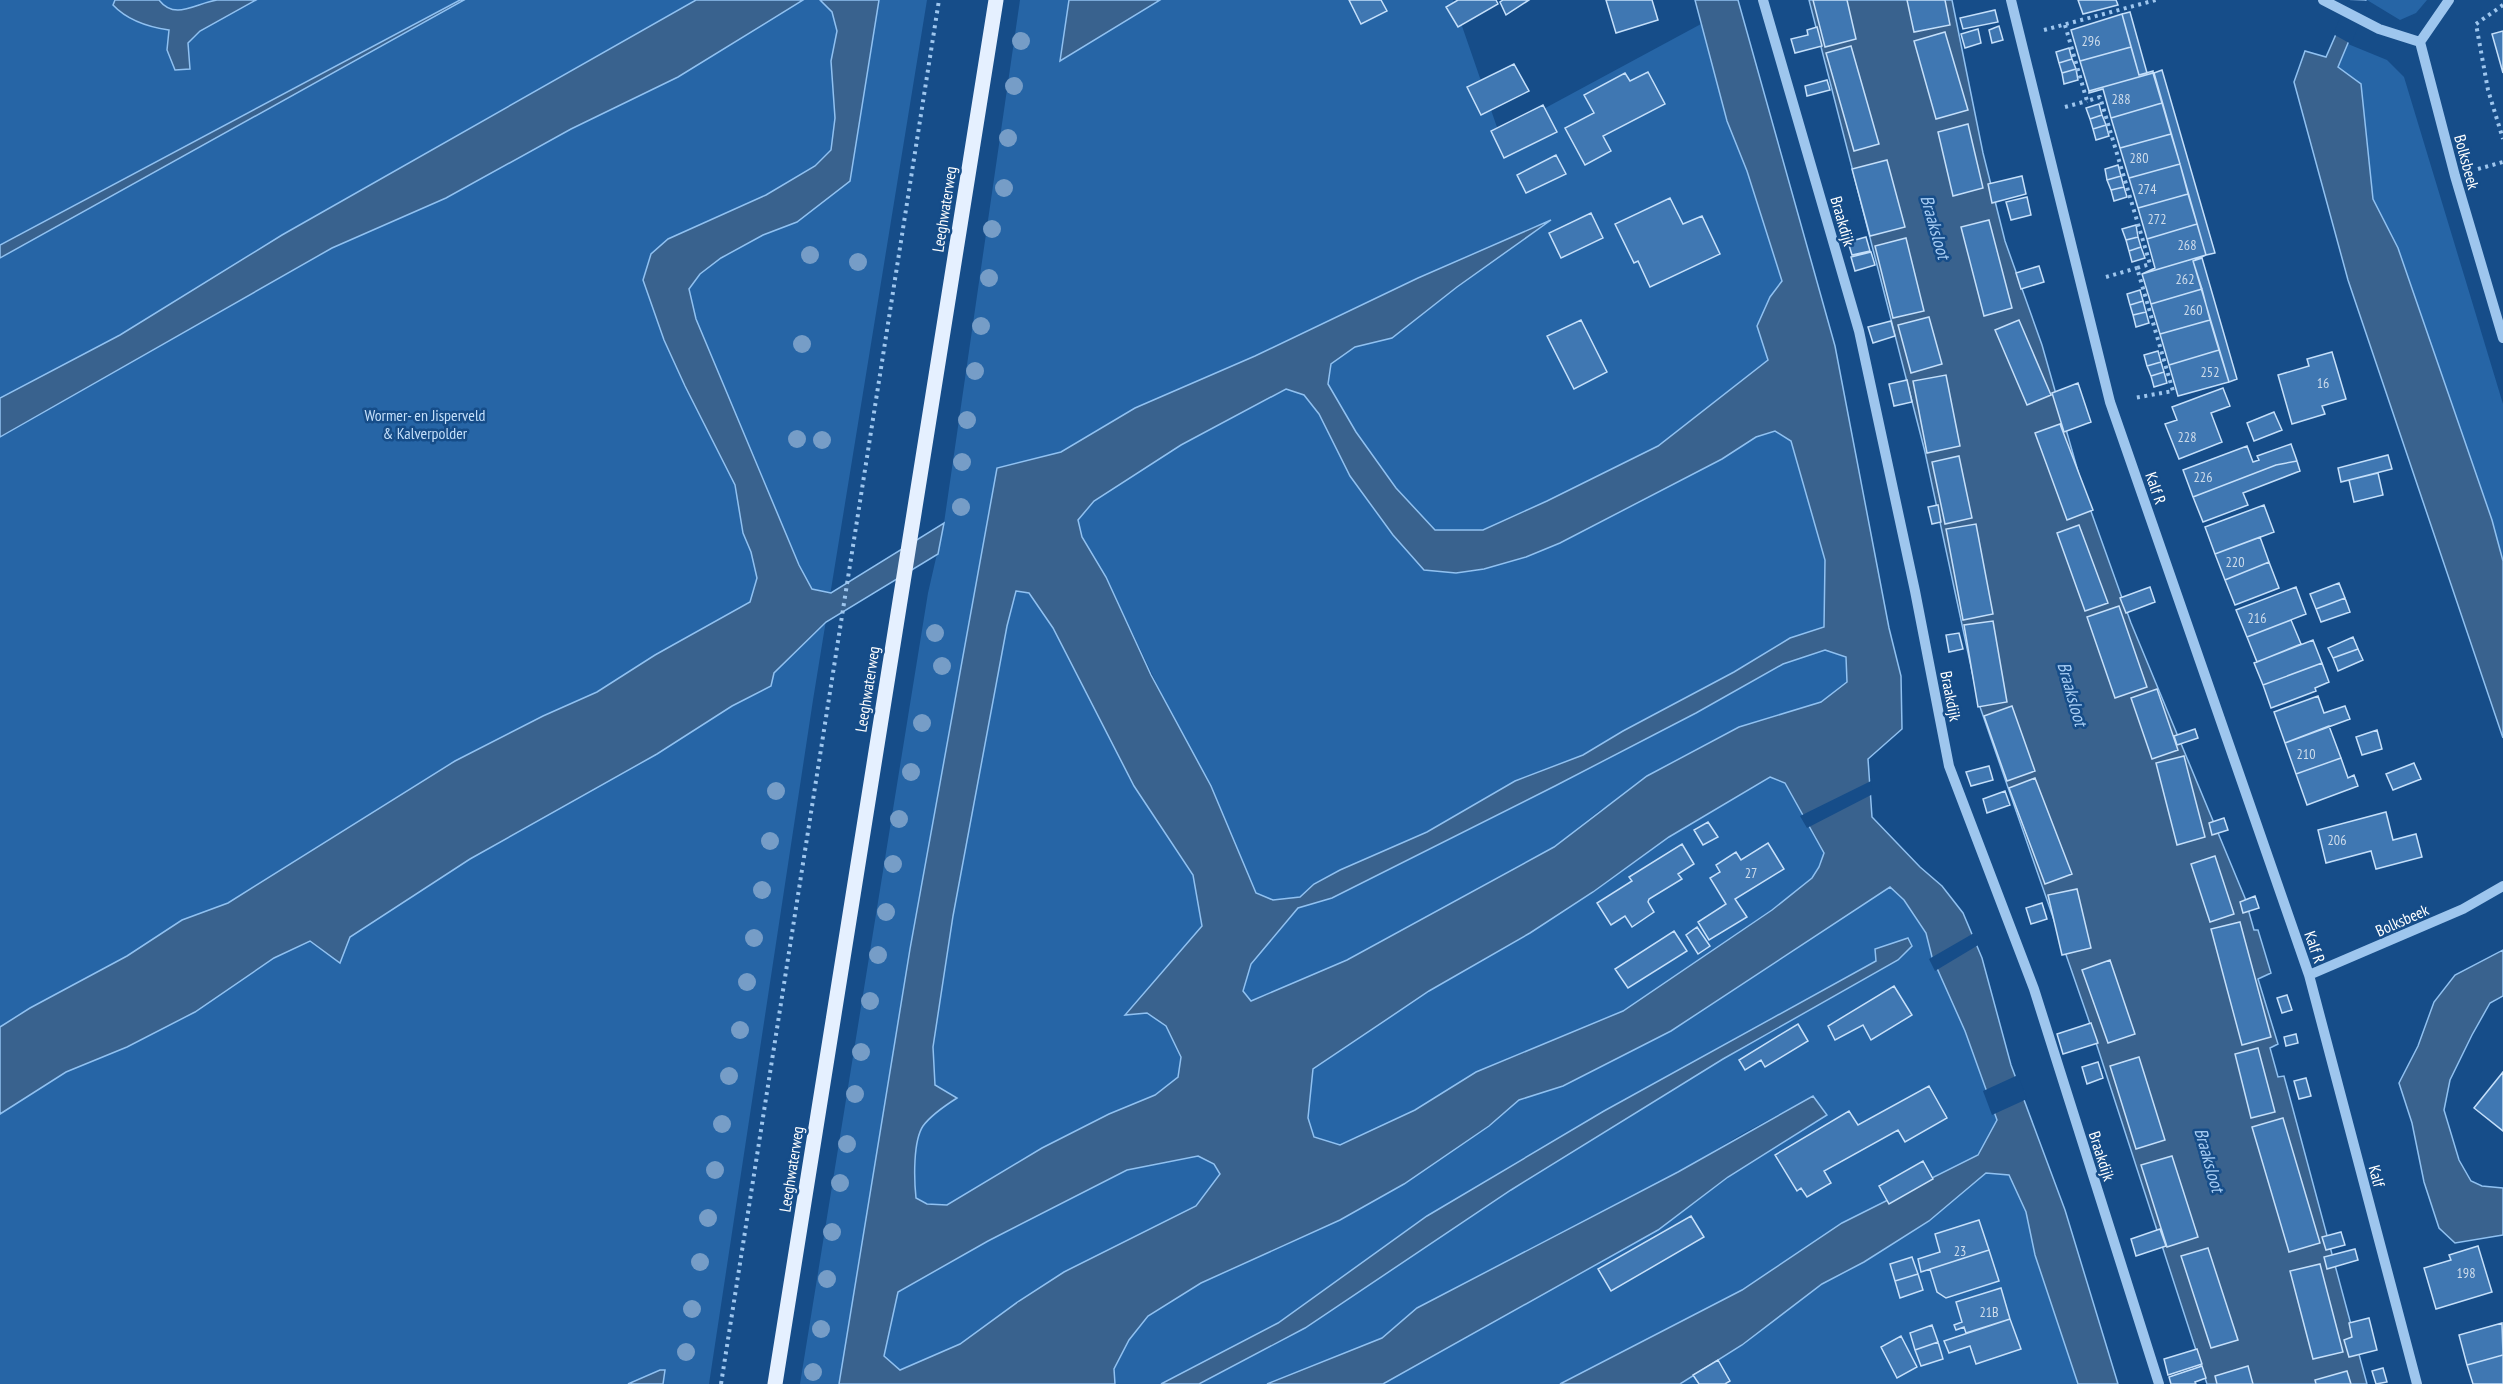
<svg xmlns="http://www.w3.org/2000/svg" width="2503" height="1384" font-family="'PT Sans Narrow',sans-serif">
	<rect width="100%" height="100%" fill="#164d89"/>
	<path fill="#2665a6" d="M0,0H927L813,700L709,1384H0Z
		M1020,0H1069L1060,61L1160,0H1453L1499,133L1701,24L1727,121L1747,171L1782,281L1770,297L1768,360L1658,446L1547,501L1483,530H1435L1396,488L1356,432L1328,384L1331,364L1355,347L1392,338L1457,287L1547,222L1418,278L1255,356L1135,408L1061,452L997,468L910,949L839,1384H800L928,593L944,523Z
		M2367,0H2427L2416,13L2400,20Z
		M2348,44L2387,60L2404,77L2503,404V561L2492,520L2398,248L2373,199L2361,84L2338,67Z
		M1286,389L1304,395L1319,414L1350,476L1393,535L1424,569L1456,573L1484,569L1560,543L1722,459L1756,437L1775,431L1791,441L1825,560L1824,627L1790,638L1734,672L1623,731L1583,755L1515,781L1427,832L1340,870L1314,884L1300,897L1273,900L1256,893L1106,577L1082,537L1078,520L1094,501L1181,445Z
		M1016,591L1029,593L1053,628L1134,786L1193,875L1202,926L1125,1014L1147,1013L1166,1026L1181,1057L1178,1077L1155,1095L1109,1114L1042,1148L947,1205L927,1204L916,1198C914,1180 913,1141 923,1126C930,1115 945,1105 956,1098L935,1085L933,1047L953,916L1007,626Z
		M1825,650L1846,657L1847,682L1821,702L1739,727L1599,811L1554,847L1347,961L1250,1002L1243,991L1251,964L1297,908L1332,898L1555,786L1696,713L1783,664Z
		M1770,777L1785,783L1824,853L1819,867L1812,878L1772,910L1623,1011L1476,1072L1415,1110L1340,1145L1314,1137L1308,1118L1313,1069L1429,991L1530,933L1593,892L1669,837Z
		M1890,887L1904,900L1926,933L1932,957L1965,1031L1997,1121L1978,1155L1842,1223L1742,1290L1560,1384H1383L1658,1230L1728,1177L1827,1115L1813,1096L1742,1134L1679,1172L1417,1308L1382,1338L1267,1384H1199L1305,1328L1511,1190L1723,1059L1898,960L1876,949V961L1604,1111L1427,1216L1278,1323L1161,1384H1115L1114,1370L1129,1340L1148,1316L1201,1283L1340,1220L1404,1184L1489,1126L1519,1100L1563,1086L1671,1031Z
		M1199,1156L1214,1164L1220,1174L1196,1206L1064,1272L1019,1301L960,1344L900,1370L884,1356L897,1292L988,1241L1127,1170Z
		M1986,1173L2009,1175L2026,1212L2035,1255L2078,1384H1680L1742,1345L1822,1284L1864,1262L1929,1221Z"/>
	<path fill="#39628e" stroke="#90c1f1" stroke-width="1.5" fill-rule="evenodd" d="M115,0H159C175,21 196,3 217,0C229,0 243,0 256,0L200,31L188,43L190,69L175,70L167,50L169,30C148,27 128,21 113,5Z
		M460,0H464L0,258V245Z
		M696,0H803L678,77L571,129L446,198L332,248L0,437V398L120,335L282,235Z
		M820,0H879L850,181L797,222L763,235L721,258L700,274L689,289L696,319L799,565L812,589L831,593L944,523L938,554L826,622L774,673L771,686L732,706L657,754L470,859L350,937L340,963L310,941L274,958L195,1012L127,1047L66,1072L0,1114V1027L30,1008L127,956L182,920L228,903L455,761L543,716L597,692L655,655L750,602L757,578L751,552L743,533L735,485L685,386L664,340L643,280L651,254L668,239L766,195L815,166L831,150L835,118L831,61L837,31L832,12Z
		M1069,0H1160L1060,61Z
		M1695,0H1738L1835,346L1889,628L1901,676L1902,729L1868,759L1872,817L1920,867L1942,886L1963,913L1982,958L2011,1065L2065,1210L2118,1384H2078L2035,1255L2026,1212L2009,1175L1986,1173L1929,1221L1864,1262L1822,1284L1742,1345L1680,1384H1560L1742,1290L1842,1223L1978,1155L1997,1120L1965,1031L1932,957L1926,933L1904,900L1890,887L1671,1031L1563,1086L1519,1100L1489,1126L1404,1184L1340,1220L1201,1283L1148,1316L1129,1340L1114,1369L1115,1384H839L910,949L997,468L1061,452L1135,408L1255,356L1418,278L1551,220L1457,287L1392,338L1355,347L1331,364L1328,384L1356,432L1396,488L1435,530H1483L1547,501L1658,446L1768,360L1757,326L1770,297L1782,281L1747,171L1727,121ZM1286,389L1304,395L1319,414L1350,476L1393,535L1424,570L1456,573L1484,569L1526,557L1560,543L1722,459L1756,437L1775,431L1791,441L1825,560L1824,627L1790,638L1734,672L1623,731L1583,755L1515,781L1427,832L1340,870L1314,884L1300,897L1273,900L1256,893L1211,786L1151,675L1106,577L1082,537L1078,520L1094,501L1181,445ZM1016,591L1029,593L1053,628L1134,786L1193,875L1202,926L1125,1015L1147,1013L1166,1026L1181,1057L1178,1077L1155,1095L1109,1114L1042,1148L947,1205L927,1204L916,1198C914,1179 913,1141 923,1126C931,1115 946,1105 957,1098L935,1085L933,1047L953,916L1007,626ZM1825,650L1846,657L1847,682L1821,702L1739,727L1647,776L1554,847L1347,960L1251,1001L1243,991L1251,964L1298,908L1332,898L1555,786L1696,713L1783,664ZM1770,777L1785,783L1824,853L1819,867L1812,878L1772,910L1623,1011L1476,1072L1415,1110L1340,1145L1314,1137L1308,1118L1313,1069L1429,991L1530,933L1593,892L1669,837ZM1198,1156L1214,1164L1220,1174L1196,1206L1064,1272L1019,1301L960,1344L900,1370L884,1356L898,1292L988,1241L1127,1170Z
		M1809,0H1952L1983,153L2005,241L2042,345L2083,489L2131,623L2245,898L2254,930H2258L2271,973L2258,979L2278,1044L2270,1048L2278,1077L2284,1076L2367,1384H2207L2088,1018L1979,704L1925,452Z
		M2351,0H2366L2338,67L2361,84L2373,199L2398,248L2492,520L2503,561V738L2348,280L2294,82L2305,51L2326,57Z
		M1908,938L1912,946L1898,960L1723,1059L1511,1190L1305,1328L1199,1384H1161L1278,1323L1427,1216L1604,1111L1876,961L1875,949Z
		M2503,950V996L2490,1003L2472,1035L2450,1080L2444,1110L2459,1160L2471,1181L2482,1186L2503,1188V1235L2455,1243L2439,1228L2424,1182L2412,1123L2399,1083L2418,1046L2434,1002L2455,975Z
		M1813,1096L1827,1115L1728,1177L1658,1230L1383,1384H1267L1382,1338L1417,1308L1678,1172Z
		M660,1370H665L663,1384H628Z"/>
	<path fill="#164d89" d="M2348,0L2369,1L2351,44L2333,34Z
		M1871,781L1873,794L1807,828L1800,816Z
		M1974,933L1980,944L1935,971L1929,959Z
		M2018,1075L2027,1099L1992,1115L1983,1091Z"/>
	<path fill="#3f77b2" stroke="#c4dffa" stroke-width="1.5" d="M1349,0H1381L1387,11L1361,24Z
		M1458,0H1496L1498,4L1458,27L1446,7Z
		M1503,0H1529L1506,15L1500,2Z
		M1606,0H1652L1658,20L1616,33Z
		M1813,0H1847L1856,39L1825,47Z
		M1907,0H1945L1950,25L1914,32Z
		M2078,0H2116L2118,5L2083,14Z
		M1995,10L1998,22L1963,29L1960,18Z
		M2130,12L2147,73L2139,75L2122,14Z
		M2122,14L2131,47L2080,61L2071,30Z
		M1999,26L2003,40L1992,43L1989,30Z
		M1817,27L1822,46L1795,53L1791,39L1808,35L1807,30Z
		M1978,29L1981,43L1965,48L1961,34Z
		M2503,31V73L2492,34Z
		M1945,32L1968,110L1936,119L1914,41Z
		M1851,46L1879,144L1854,151L1826,53Z
		M2131,47L2139,75L2153,71V73L2089,91L2080,61Z
		M2069,48L2072,59L2059,63L2056,52Z
		M2072,59L2076,69L2062,73L2059,63Z
		M1514,64L1529,91L1481,115L1467,87Z
		M2076,69L2078,80L2064,84L2062,73Z
		M2162,70L2215,253L2206,255L2154,73Z
		M1648,72L1665,104L1603,136L1611,151L1585,165L1565,128L1594,113L1584,95L1625,73L1630,81Z
		M2153,73L2162,103L2111,118L2103,89L2089,93V91Z
		M1827,80L1830,90L1807,96L1805,86Z
		M2162,103L2171,134L2120,148L2111,118Z
		M2099,104L2102,115L2090,119L2086,108Z
		M1543,105L1557,132L1504,158L1491,131Z
		M2102,115L2106,125L2093,129L2090,119Z
		M1968,124L1983,188L1953,196L1938,132Z
		M2106,125L2109,136L2096,140L2093,129Z
		M2171,134L2180,164L2129,178L2120,148Z
		M1556,155L1566,174L1526,193L1517,175Z
		M1887,160L1905,227L1870,236L1852,169Z
		M2180,164L2188,194L2138,208L2129,178Z
		M2118,165L2121,176L2107,180L2105,169Z
		M2022,176L2026,194L1992,203L1988,184Z
		M2121,176L2124,187L2111,190L2107,180Z
		M2124,187L2127,197L2114,201L2111,190Z
		M2188,194L2197,224L2147,239L2138,208Z
		M2027,197L2031,215L2011,220L2006,202Z
		M1670,198L1683,224L1702,216L1720,254L1650,287L1638,261L1634,263L1615,224Z
		M1591,213L1603,238L1561,258L1549,233Z
		M1989,220L2012,308L1984,316L1961,227Z
		M2197,224L2206,255L2142,274L2155,268L2147,239Z
		M2136,225L2138,237L2126,240L2122,229Z
		M1866,237L1870,251L1852,255L1848,242Z
		M2138,237L2141,247L2129,251L2126,240Z
		M1906,238L1924,311L1893,318L1875,246Z
		M2141,247L2145,258L2132,262L2129,251Z
		M1871,252L1875,265L1855,271L1851,257Z
		M2206,255L2193,261L2202,289L2151,304L2142,274Z
		M2202,258L2237,379L2229,382L2193,261Z
		M2039,266L2044,282L2021,289L2016,273Z
		M2202,289L2210,320L2160,334L2151,304Z
		M2140,290L2143,301L2130,305L2127,294Z
		M2143,301L2146,312L2133,315L2130,305Z
		M2146,312L2149,323L2136,327L2133,315Z
		M1929,317L1942,364L1911,373L1898,325Z
		M1581,320L1607,372L1574,389L1547,336Z
		M2019,320L2051,395L2027,405L1995,330Z
		M2210,320L2219,350L2169,365L2160,334Z
		M1891,321L1895,336L1873,343L1868,327Z
		M2219,350L2229,382L2178,396L2169,365Z
		M2158,351L2161,362L2147,366L2144,355Z
		M2332,352L2346,399L2322,406L2325,414L2292,424L2278,375L2309,366L2307,359Z
		M2161,362L2164,372L2151,376L2147,366Z
		M2164,372L2167,383L2154,387L2151,376Z
		M1946,375L1960,446L1927,453L1913,381Z
		M1907,380L1912,402L1894,406L1889,384Z
		M2078,383L2091,422L2064,432L2052,393Z
		M2223,388L2230,406L2211,413L2222,442L2179,459L2165,424L2177,420L2172,407Z
		M2274,412L2282,430L2254,441L2247,423Z
		M2060,424L2093,510L2067,520L2035,433Z
		M2291,444L2297,461L2276,465L2193,497L2183,470L2247,446L2253,462L2259,460L2257,456Z
		M2388,455L2392,469L2341,482L2338,468Z
		M1959,456L1972,518L1945,524L1932,462Z
		M2297,461L2300,471L2243,493L2248,505L2203,522L2193,497L2276,465Z
		M2378,473L2383,495L2354,502L2349,480Z
		M1938,505L1941,522L1932,524L1928,507Z
		M2264,505L2274,532L2215,554L2205,527Z
		M1976,524L1993,614L1963,620L1946,529Z
		M2079,525L2108,603L2085,611L2057,533Z
		M2260,537L2269,562L2225,580L2215,554Z
		M2269,562L2279,588L2235,605L2225,580Z
		M2339,583L2345,598L2316,609L2310,594Z
		M2150,587L2155,602L2126,613L2120,598Z
		M2296,587L2306,614L2247,637L2236,610Z
		M2345,598L2350,612L2321,622L2316,609Z
		M2119,606L2147,687L2115,698L2087,617Z
		M2291,620L2301,644L2257,662L2247,637Z
		M1993,621L2007,702L1978,707L1964,625Z
		M1959,633L1963,649L1949,652L1946,635Z
		M2353,637L2358,649L2333,658L2328,648Z
		M2313,640L2322,663L2263,685L2254,663Z
		M2358,649L2363,660L2338,671L2333,658Z
		M2322,663L2329,682L2315,688L2316,691L2271,708L2263,685Z
		M2157,689L2178,750L2152,759L2131,698Z
		M2318,696L2324,713L2345,706L2350,719L2285,743L2274,712Z
		M2012,706L2035,771L2007,781L1984,716Z
		M2329,726L2341,758L2296,774L2285,743Z
		M2195,729L2198,738L2177,745L2174,736Z
		M2377,730L2382,749L2362,755L2356,737Z
		M2184,756L2205,837L2177,845L2156,763Z
		M2341,758L2348,778L2354,775L2358,786L2307,805L2296,774Z
		M2414,763L2421,779L2393,790L2386,774Z
		M1989,766L1993,780L1971,786L1966,772Z
		M2035,778L2072,874L2045,884L2009,788Z
		M2005,791L2010,805L1987,813L1983,799Z
		M2386,812L2393,840L2416,834L2422,857L2376,869L2371,851L2326,863L2318,830Z
		M2224,818L2228,830L2212,835L2209,823Z
		M1708,822L1718,837L1703,845L1694,830Z
		M1768,843L1784,869L1735,899L1747,917L1709,940L1698,922L1726,904L1710,878L1720,872L1716,865L1736,852L1741,860Z
		M1682,844L1694,864L1678,874L1682,879L1649,899L1648,902L1654,912L1632,927L1625,916L1611,925L1597,903L1632,881L1629,877Z
		M2215,856L2234,914L2210,922L2191,864Z
		M2077,889L2091,948L2062,955L2048,895Z
		M2255,896L2259,908L2243,913L2240,902Z
		M2042,903L2047,919L2031,924L2026,908Z
		M2240,922L2271,1037L2242,1045L2211,929Z
		M1697,927L1710,946L1698,954L1686,935Z
		M1674,931L1687,951L1628,988L1615,969Z
		M2110,960L2135,1034L2108,1043L2082,970Z
		M1894,986L1912,1015L1871,1040L1863,1025L1835,1040L1828,1026Z
		M2287,995L2292,1010L2282,1013L2277,998Z
		M2091,1023L2098,1043L2063,1054L2057,1034Z
		M1798,1024L1808,1041L1765,1067L1761,1060L1745,1070L1739,1060Z
		M2296,1034L2298,1043L2286,1046L2284,1037Z
		M2258,1048L2275,1112L2251,1118L2235,1054Z
		M2139,1057L2165,1140L2136,1149L2110,1066Z
		M2098,1062L2103,1078L2087,1084L2082,1067Z
		M2503,1072V1131L2474,1108Z
		M2306,1078L2311,1096L2299,1099L2294,1081Z
		M1929,1086L1947,1118L1905,1142L1898,1130L1824,1171L1831,1183L1807,1197L1801,1188L1797,1191L1775,1155L1849,1111L1858,1125Z
		M2283,1118L2320,1243L2289,1252L2252,1127Z
		M2172,1156L2198,1237L2167,1247L2141,1165Z
		M1923,1161L1933,1179L1889,1204L1879,1186Z
		M1691,1216L1704,1237L1611,1291L1598,1269Z
		M1979,1220L1989,1250L1921,1272L1918,1259L1940,1252L1935,1234Z
		M2160,1229L2166,1246L2136,1256L2131,1239Z
		M2341,1232L2345,1245L2326,1250L2322,1237Z
		M2478,1246L2492,1292L2436,1309L2424,1268L2451,1260L2449,1255Z
		M2208,1248L2238,1340L2211,1348L2181,1256Z
		M2355,1249L2358,1260L2327,1269L2324,1257Z
		M1989,1250L1999,1281L1946,1298L1937,1292L1930,1269Z
		M1912,1257L1918,1274L1895,1281L1890,1264Z
		M2320,1264L2343,1352L2313,1359L2290,1271Z
		M1918,1274L1923,1290L1900,1298L1895,1281Z
		M2001,1288L2010,1319L1966,1333L1964,1327L1956,1330L1954,1325L1962,1322L1956,1302Z
		M2369,1318L2377,1350L2349,1357L2344,1340L2352,1337L2349,1323Z
		M2010,1319L2021,1349L1976,1364L1970,1346L1949,1353L1944,1341Z
		M2502,1323L2503,1355L2467,1365L2459,1335Z
		M1932,1325L1938,1342L1915,1350L1910,1333Z
		M1901,1336L1917,1367L1897,1378L1881,1347Z
		M1938,1342L1943,1359L1921,1366L1915,1350Z
		M2197,1349L2202,1364L2168,1375L2164,1359Z
		M2503,1355V1384H2473L2467,1365Z
		M1718,1360L1730,1381L1725,1384H1699L1693,1375Z
		M2202,1366L2206,1378L2195,1382L2196,1384H2171L2169,1377Z
		M2248,1366L2253,1384H2217L2215,1376Z
		M2383,1368L2387,1382L2376,1384L2372,1371Z
		M2347,1371L2351,1384H2316L2315,1380Z"/>
	<g fill="none" stroke-linecap="round" stroke-linejoin="round">
		<path stroke="#9ec6ee" stroke-width="4" stroke-dasharray="3 4.5" stroke-linecap="butt" d="M2503,5L2476,24L2488,90L2503,139
			M2065,25L2087,101L2100,97L2150,264L2137,268L2173,391L2134,398
			M2044,30L2156,0
			M2065,107L2087,101
			M2478,169L2503,162
			M2106,277L2137,268
			M721,1384L939,0"/>
		<path stroke="#9ec6ee" stroke-width="10" d="M1763,0L1859,331L1915,591L1949,766L2034,989L2159,1384
			M2011,0L2110,402L2309,975L2417,1384
			M2323,0L2379,29L2420,42
			M2449,0L2420,42L2455,176L2503,338
			M2309,975L2463,909L2503,886"/>
		<path stroke="#e5f0ff" stroke-width="15" d="M775,1384L996,0"/>
	</g>
	<g fill="#769dc7">
		<circle cx="1021" cy="41" r="9"/>
		<circle cx="1014" cy="86" r="9"/>
		<circle cx="1008" cy="138" r="9"/>
		<circle cx="1004" cy="188" r="9"/>
		<circle cx="992" cy="229" r="9"/>
		<circle cx="810" cy="255" r="9"/>
		<circle cx="858" cy="262" r="9"/>
		<circle cx="989" cy="278" r="9"/>
		<circle cx="981" cy="326" r="9"/>
		<circle cx="802" cy="344" r="9"/>
		<circle cx="975" cy="371" r="9"/>
		<circle cx="967" cy="420" r="9"/>
		<circle cx="797" cy="439" r="9"/>
		<circle cx="822" cy="440" r="9"/>
		<circle cx="962" cy="462" r="9"/>
		<circle cx="961" cy="507" r="9"/>
		<circle cx="935" cy="633" r="9"/>
		<circle cx="942" cy="666" r="9"/>
		<circle cx="922" cy="723" r="9"/>
		<circle cx="911" cy="772" r="9"/>
		<circle cx="776" cy="791" r="9"/>
		<circle cx="899" cy="819" r="9"/>
		<circle cx="770" cy="841" r="9"/>
		<circle cx="893" cy="864" r="9"/>
		<circle cx="762" cy="890" r="9"/>
		<circle cx="886" cy="912" r="9"/>
		<circle cx="754" cy="938" r="9"/>
		<circle cx="878" cy="955" r="9"/>
		<circle cx="747" cy="982" r="9"/>
		<circle cx="870" cy="1001" r="9"/>
		<circle cx="740" cy="1030" r="9"/>
		<circle cx="861" cy="1052" r="9"/>
		<circle cx="729" cy="1076" r="9"/>
		<circle cx="855" cy="1094" r="9"/>
		<circle cx="722" cy="1124" r="9"/>
		<circle cx="847" cy="1144" r="9"/>
		<circle cx="715" cy="1170" r="9"/>
		<circle cx="840" cy="1183" r="9"/>
		<circle cx="708" cy="1218" r="9"/>
		<circle cx="832" cy="1232" r="9"/>
		<circle cx="700" cy="1262" r="9"/>
		<circle cx="827" cy="1279" r="9"/>
		<circle cx="692" cy="1309" r="9"/>
		<circle cx="821" cy="1329" r="9"/>
		<circle cx="686" cy="1352" r="9"/>
		<circle cx="813" cy="1372" r="9"/>
	</g>
	<g text-anchor="middle" stroke-width="5" stroke-linejoin="round" paint-order="stroke">
		<g font-size="14" fill="#cfddec">
			<text x="2091" y="46">296</text>
			<text x="2121" y="104">288</text>
			<text x="2139" y="163">280</text>
			<text x="2147" y="194">274</text>
			<text x="2157" y="224">272</text>
			<text x="2187" y="250">268</text>
			<text x="2185" y="284">262</text>
			<text x="2193" y="315">260</text>
			<text x="2210" y="377">252</text>
			<text x="2323" y="388">16</text>
			<text x="2187" y="442">228</text>
			<text x="2203" y="482">226</text>
			<text x="2235" y="567">220</text>
			<text x="2257" y="623">216</text>
			<text x="2306" y="759">210</text>
			<text x="2337" y="845">206</text>
			<text x="1751" y="878">27</text>
			<text x="1960" y="1256">23</text>
			<text x="2466" y="1278">198</text>
			<text x="1989" y="1317">21B</text>
		</g>
		<g font-size="16" fill="#fff" stroke="#164d89">
			<text transform="translate(2467 162) rotate(75)" y="6">Bolksbeek</text>
			<text transform="translate(944 209) rotate(-81)" y="6">Leeghwaterweg</text>
			<text transform="translate(1843 221) rotate(74)" y="6">Braakdijk</text>
			<text transform="translate(2156 488) rotate(71)" y="6">Kalf R</text>
			<text transform="translate(867 689) rotate(-81)" y="6">Leeghwaterweg</text>
			<text transform="translate(1951 696) rotate(79)" y="6">Braakdijk</text>
			<text transform="translate(2402 920) rotate(-24)" y="6">Bolksbeek</text>
			<text transform="translate(2315 947) rotate(71)" y="6">Kalf R</text>
			<text transform="translate(2102 1156) rotate(72)" y="6">Braakdijk</text>
			<text transform="translate(791 1169) rotate(-81)" y="6">Leeghwaterweg</text>
			<text transform="translate(2377 1176) rotate(75)" y="6">Kalf</text>
		</g>
		<g font-size="16" fill="#c4dffa" stroke="#164d89">
			<text x="425" y="421">Wormer- en Jisperveld<tspan x="425" dy="18">&amp; Kalverpolder</tspan></text>
		</g>
		<g font-size="18" font-style="italic" fill="#a9cff6" stroke="#164d89">
			<text transform="translate(1935 227) rotate(74)" y="6">Braaksloot</text>
			<text transform="translate(2072 694) rotate(74)" y="6">Braaksloot</text>
			<text transform="translate(2209 1160) rotate(74)" y="6">Braaksloot</text>
		</g>
	</g>
</svg>
